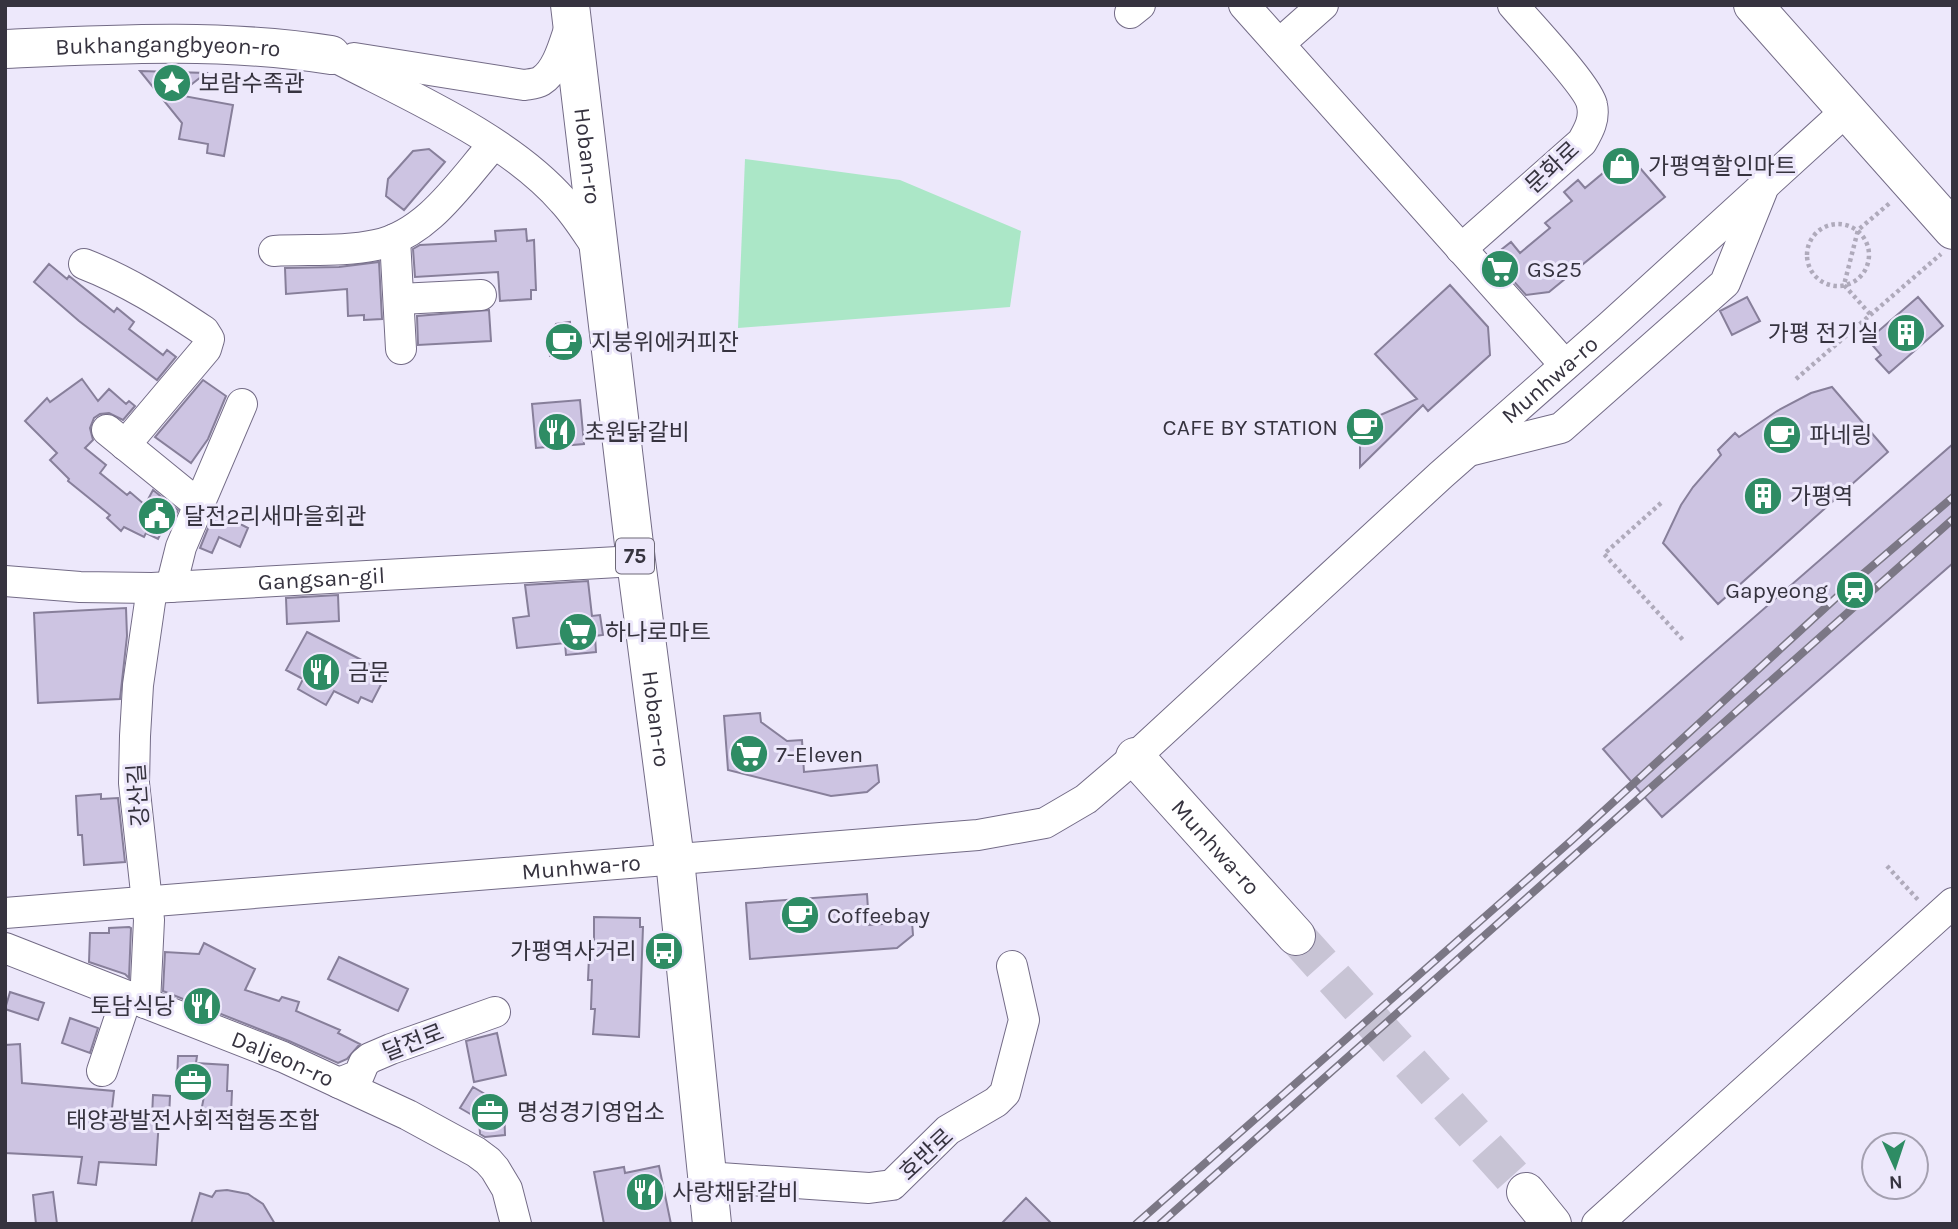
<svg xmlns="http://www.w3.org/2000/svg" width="1958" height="1229" font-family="Karla,'Noto Sans KR',sans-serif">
	<rect width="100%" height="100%" fill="#ede8fb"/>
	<path fill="#abe7c7" d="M745,159L900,180L1021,231L1010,307L738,328Z"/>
	<path fill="#cdc4e2" stroke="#877f9a" stroke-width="2" d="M140,71L206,73L178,95L233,105L224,156L207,153L208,144L179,139L182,123Z
		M429,149L445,162L404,210L386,196L388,179L413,151Z
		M1627,153L1665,197L1549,292L1526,295L1492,257L1511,242L1520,253L1550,228L1545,223L1572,201L1564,192L1578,180L1585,188Z
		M526,229L527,241L534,240L536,290H531V299L500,301L498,272L415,277L413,249L420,245L496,241L495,231Z
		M379,262L382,319L364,320V315L348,316L347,289L286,294L285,268L339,267Z
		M49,264L67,279L69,276L114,312L117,308L134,322L129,329L163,355L167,350L176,357L157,380L79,321L34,282Z
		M1450,285L1488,327L1490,355L1428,411L1423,405L1360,467V424L1417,399L1375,354Z
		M1747,297L1760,321L1732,335L1720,311Z
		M1918,297L1943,326L1889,373L1876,359L1881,355L1868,340Z
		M489,310L491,341L418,345L417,316Z
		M570,322L573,353L550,356L548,339L556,324Z
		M82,379L98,401L109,389L126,404L129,401L135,406L123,420L109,413L100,414L94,418L90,428L93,440L85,448L106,465L100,473L127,495L130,492L145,505L153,490L178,510L170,527L165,525L158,539L146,533L144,537L124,527L121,531L107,518L110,515L68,481L69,479L50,460L57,453L25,421L47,398L50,402Z
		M203,380L226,396L208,439L191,463L155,437Z
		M1832,387L1888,452L1718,604L1663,543L1681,505L1693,487L1721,455L1718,450L1735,433L1739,437L1777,411L1811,393Z
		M580,400L584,444L536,448L532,404Z
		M1953,444V563L1662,817L1603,749Z
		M215,511L248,528L240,547L219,537L212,553L200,548Z
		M588,581L592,616L600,615L603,635L595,636L596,652L566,655L565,643L517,648L513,618L529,616L525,585Z
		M338,595L339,621L287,624L286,598Z
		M126,608L127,636L120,699L38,703L34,613Z
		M307,632L387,673L372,702L361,697L358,703L334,691L326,705L298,689L303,679L286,670Z
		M760,713L761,722L787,741L802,740L804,772L877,765L879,782L867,792L831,796L728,770L724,716Z
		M101,794V799L118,798L125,862L84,865L82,835H78L76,796Z
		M867,894L869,925L912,922L913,935L897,948L750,959L746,903Z
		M594,917L640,918V927H643L639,1037L593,1034L595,1009H591L592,980H588L589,957H594Z
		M129,927L131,928L129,978L125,974L89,962L90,933H109V928Z
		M204,943L255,969L245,990L279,1001L282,997L299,1002L296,1011L340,1030L338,1033L360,1044L347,1059L338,1063L289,1041L163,991L165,952L199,954Z
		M339,957L408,989L398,1011L328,979Z
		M10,992L44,1003L38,1020L5,1009Z
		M70,1018L98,1028L90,1053L62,1043Z
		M497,1033L506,1075L474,1082L466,1041Z
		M20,1044L22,1083L114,1091L111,1117L159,1120L156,1165L99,1162L96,1185L78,1183L82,1157L5,1153V1045Z
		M178,1056H197L196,1063L228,1065L227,1091H232L231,1114L201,1112L205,1091L177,1081Z
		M473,1087L504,1105L505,1135L485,1137L480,1134L479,1119L460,1108Z
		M153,1095L170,1096L169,1118L152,1117Z
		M659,1166L671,1224H604L594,1172L624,1167L625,1173Z
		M227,1190L248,1194L263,1204L275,1224H191L200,1193L212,1197L216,1191Z
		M53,1192L57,1224H36L33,1195Z
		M1026,1198L1052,1224H1001Z"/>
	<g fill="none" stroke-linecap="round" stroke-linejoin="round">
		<path stroke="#c8c4d5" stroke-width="38" stroke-dasharray="38 19" stroke-linecap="butt" d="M1296,936L1526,1192"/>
		<g stroke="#736b86" stroke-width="32">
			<g id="minor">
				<path d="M1244,5L1565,365"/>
				<path d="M1130,13L1140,5"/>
				<path d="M1279,44L1323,5"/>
				<path d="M331,55C405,94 507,137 563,201C577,216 587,233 598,249"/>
				<path d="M354,58L524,85C529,84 536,84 541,81C559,70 565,39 572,21"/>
				<path d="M395,239L401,349"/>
				<path d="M1461,249L1582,142C1589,130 1595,119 1592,105C1589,87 1528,23 1513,5"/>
				<path d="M274,251C307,249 344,252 376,245C428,234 461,181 493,145"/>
				<path d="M84,264C128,281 165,305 204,331L209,339L206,349L125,445"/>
				<path d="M399,299L481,295"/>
				<path d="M107,430L199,505"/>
				<path d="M1473,450L1561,428L1725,283L1762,191"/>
				<path id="s1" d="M5,581L80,587L152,588L636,561"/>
				<path d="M171,587L181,547L242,404"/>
				<path id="s2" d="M5,913L978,835L1045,823L1086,799L1135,757L1441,475L1610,326L1846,111"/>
				<path id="s3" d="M5,948L283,1057L408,1115L476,1152L488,1161L495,1169L507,1189L516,1224"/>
				<path d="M145,1003L149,920L134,783L135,736L138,685L152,588"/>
				<path d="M102,1071L127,996"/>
				<path d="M339,1083L359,1075L364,1063L370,1058L391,1049L495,1012"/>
				<path d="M706,1177L869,1188L892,1185L948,1130L996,1102L1005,1093L1024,1020L1012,966"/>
				<path d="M1597,1224L1953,903"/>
			</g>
		</g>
		<g stroke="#736b86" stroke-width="40">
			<g id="major">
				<path id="s4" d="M570,5L636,561L675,860L712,1224"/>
				<path d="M1753,5L1953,230"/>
				<path id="s5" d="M5,49C115,44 222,38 331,55"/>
				<path id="s6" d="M1135,757L1296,936"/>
				<path d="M1526,1192L1552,1224"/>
			</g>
		</g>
		<path stroke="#afaabb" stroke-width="4.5" stroke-dasharray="3.5 3.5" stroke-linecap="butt" d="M1807 255a31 31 0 1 1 62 0a31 31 0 1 1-62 0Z
			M1870,314L1844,285L1858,230L1891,202
			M1796,379L1941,254
			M1661,503L1604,554L1684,641
			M1887,866L1920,902"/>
		<use href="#minor" stroke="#fff" stroke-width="30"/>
		<use href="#major" stroke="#fff" stroke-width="38"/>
		<g stroke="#7b7785" stroke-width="8">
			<path id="rail" d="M1136,1224L1572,840L1850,585L1953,497
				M1160,1224L1953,519"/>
		</g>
		<use href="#rail" stroke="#ede8fb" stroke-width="5" stroke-dasharray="16" stroke-linecap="butt"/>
	</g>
	<defs>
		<g id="sight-disc" transform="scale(2.0125)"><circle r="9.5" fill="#2e8c64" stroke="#ede8fb"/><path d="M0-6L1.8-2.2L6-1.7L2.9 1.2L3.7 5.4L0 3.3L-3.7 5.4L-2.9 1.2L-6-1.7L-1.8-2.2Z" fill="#fff"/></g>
		<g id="shop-disc" transform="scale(2.0125)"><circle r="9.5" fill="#2e8c64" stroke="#ede8fb"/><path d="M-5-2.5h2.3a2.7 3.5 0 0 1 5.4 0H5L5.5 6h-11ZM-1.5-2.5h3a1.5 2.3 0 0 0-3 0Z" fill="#fff"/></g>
		<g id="supermarket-disc" transform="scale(2.0125)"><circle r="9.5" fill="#2e8c64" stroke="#ede8fb"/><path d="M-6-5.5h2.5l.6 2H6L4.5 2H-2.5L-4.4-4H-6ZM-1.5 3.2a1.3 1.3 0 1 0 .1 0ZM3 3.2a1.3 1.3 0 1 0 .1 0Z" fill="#fff"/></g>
		<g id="building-disc" transform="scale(2.0125)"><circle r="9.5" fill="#2e8c64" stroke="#ede8fb"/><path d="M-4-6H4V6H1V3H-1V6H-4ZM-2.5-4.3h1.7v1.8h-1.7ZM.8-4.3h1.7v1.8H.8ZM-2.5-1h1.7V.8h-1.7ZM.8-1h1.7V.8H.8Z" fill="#fff"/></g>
		<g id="cafe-disc" transform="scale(2.0125)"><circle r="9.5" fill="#2e8c64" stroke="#ede8fb"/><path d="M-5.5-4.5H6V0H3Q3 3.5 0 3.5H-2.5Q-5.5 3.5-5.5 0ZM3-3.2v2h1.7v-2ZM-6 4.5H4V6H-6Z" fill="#fff"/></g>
		<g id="restaurant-disc" transform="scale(2.0125)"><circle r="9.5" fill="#2e8c64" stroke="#ede8fb"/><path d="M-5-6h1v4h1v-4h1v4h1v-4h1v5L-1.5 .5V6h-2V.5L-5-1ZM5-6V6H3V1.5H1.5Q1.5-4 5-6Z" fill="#fff"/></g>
		<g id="civic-disc" transform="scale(2.0125)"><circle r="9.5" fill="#2e8c64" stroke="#ede8fb"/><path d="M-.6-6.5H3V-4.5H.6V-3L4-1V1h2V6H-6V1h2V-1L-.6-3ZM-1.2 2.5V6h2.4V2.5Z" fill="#fff"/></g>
		<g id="station-disc" transform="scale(2.0125)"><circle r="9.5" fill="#2e8c64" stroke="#ede8fb"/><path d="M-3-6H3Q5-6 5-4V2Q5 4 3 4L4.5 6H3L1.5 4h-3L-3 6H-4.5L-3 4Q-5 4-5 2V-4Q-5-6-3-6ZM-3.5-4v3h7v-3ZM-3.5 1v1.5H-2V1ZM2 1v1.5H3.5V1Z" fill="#fff"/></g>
		<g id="bus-disc" transform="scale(2.0125)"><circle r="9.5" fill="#2e8c64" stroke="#ede8fb"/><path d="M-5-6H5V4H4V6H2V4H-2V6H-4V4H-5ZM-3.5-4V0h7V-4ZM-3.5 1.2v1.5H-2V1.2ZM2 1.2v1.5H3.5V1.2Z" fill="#fff"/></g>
		<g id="office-disc" transform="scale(2.0125)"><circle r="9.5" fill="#2e8c64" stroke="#ede8fb"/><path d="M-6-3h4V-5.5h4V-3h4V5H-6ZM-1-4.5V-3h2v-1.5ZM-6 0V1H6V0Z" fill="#fff"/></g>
	</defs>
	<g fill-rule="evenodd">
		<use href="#sight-disc" x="172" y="83"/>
		<use href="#shop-disc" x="1621" y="166"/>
		<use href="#supermarket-disc" x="1500" y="269"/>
		<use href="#building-disc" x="1906" y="333"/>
		<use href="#cafe-disc" x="564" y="342"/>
		<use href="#cafe-disc" x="1365" y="427"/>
		<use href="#restaurant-disc" x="557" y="432"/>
		<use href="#cafe-disc" x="1782" y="435"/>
		<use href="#building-disc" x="1763" y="496"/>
		<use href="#civic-disc" x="157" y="516"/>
		<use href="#station-disc" x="1855" y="590"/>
		<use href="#supermarket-disc" x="578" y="632"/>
		<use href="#restaurant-disc" x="321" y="672"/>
		<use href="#supermarket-disc" x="749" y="754"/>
		<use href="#cafe-disc" x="800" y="915"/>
		<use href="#bus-disc" x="664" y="951"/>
		<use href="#restaurant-disc" x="202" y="1006"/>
		<use href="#office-disc" x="193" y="1082"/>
		<use href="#office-disc" x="490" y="1112"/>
		<use href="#restaurant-disc" x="645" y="1192"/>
	</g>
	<g text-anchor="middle" stroke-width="6" stroke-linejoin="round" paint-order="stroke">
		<rect fill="#ede8fb" stroke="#6d6977" stroke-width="2" x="616" y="538.5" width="38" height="35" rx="5"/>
		<g font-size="21" font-weight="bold" fill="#36333f">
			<text x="635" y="563">75</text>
		</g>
		<g font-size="23" fill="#36333f" stroke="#ede8fb">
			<text dy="8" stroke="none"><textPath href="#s5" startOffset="163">Bukhangangbyeon-ro</textPath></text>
			<text dy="8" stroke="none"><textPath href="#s4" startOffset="152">Hoban-ro</textPath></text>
			<text transform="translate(1552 167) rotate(-43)" y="8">문화로</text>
			<text dy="8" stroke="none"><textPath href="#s2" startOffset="1717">Munhwa-ro</textPath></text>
			<text dy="8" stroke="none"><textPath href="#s1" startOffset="317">Gangsan-gil</textPath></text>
			<text dy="8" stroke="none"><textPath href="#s4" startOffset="719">Hoban-ro</textPath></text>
			<text transform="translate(138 795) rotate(-94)" y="8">강산길</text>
			<text dy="8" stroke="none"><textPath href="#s6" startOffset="121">Munhwa-ro</textPath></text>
			<text dy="8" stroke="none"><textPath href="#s2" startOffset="578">Munhwa-ro</textPath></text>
			<text transform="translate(413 1042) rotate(-21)" y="8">달전로</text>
			<text dy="8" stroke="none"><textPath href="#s3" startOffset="299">Daljeon-ro</textPath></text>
			<text transform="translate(926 1154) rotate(-43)" y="8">호반로</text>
		</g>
		<g font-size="23" fill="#36333f" stroke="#ede8fb" text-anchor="start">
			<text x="199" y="91">보람수족관</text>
			<text x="1648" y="174">가평역할인마트</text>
			<text x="1527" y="277">GS25</text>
			<text x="1879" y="341" text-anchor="end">가평 전기실</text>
			<text x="591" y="350">지붕위에커피잔</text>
			<text x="1338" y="435" text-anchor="end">CAFE BY STATION</text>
			<text x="584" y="440">초원닭갈비</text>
			<text x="1809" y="443">파네링</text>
			<text x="1790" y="504">가평역</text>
			<text x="184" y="524">달전2리새마을회관</text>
			<text x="1828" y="598" text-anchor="end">Gapyeong</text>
			<text x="605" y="640">하나로마트</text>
			<text x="348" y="680">금문</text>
			<text x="776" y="762">7-Eleven</text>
			<text x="827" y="923">Coffeebay</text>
			<text x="637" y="959" text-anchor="end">가평역사거리</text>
			<text x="175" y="1014" text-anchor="end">토담식당</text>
			<text x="517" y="1120">명성경기영업소</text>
			<text x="193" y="1128" text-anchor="middle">태양광발전사회적협동조합</text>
			<text x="672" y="1200">사랑채닭갈비</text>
		</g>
	</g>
	<rect width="1958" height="1229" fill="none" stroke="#36333f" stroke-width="14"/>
	<g transform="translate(1895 1166) rotate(177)"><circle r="33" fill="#ede8fb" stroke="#a4a0b0" stroke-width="2"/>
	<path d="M0-5L12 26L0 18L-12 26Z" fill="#2e8c64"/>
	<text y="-10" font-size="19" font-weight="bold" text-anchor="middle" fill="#36333f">N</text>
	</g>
</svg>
